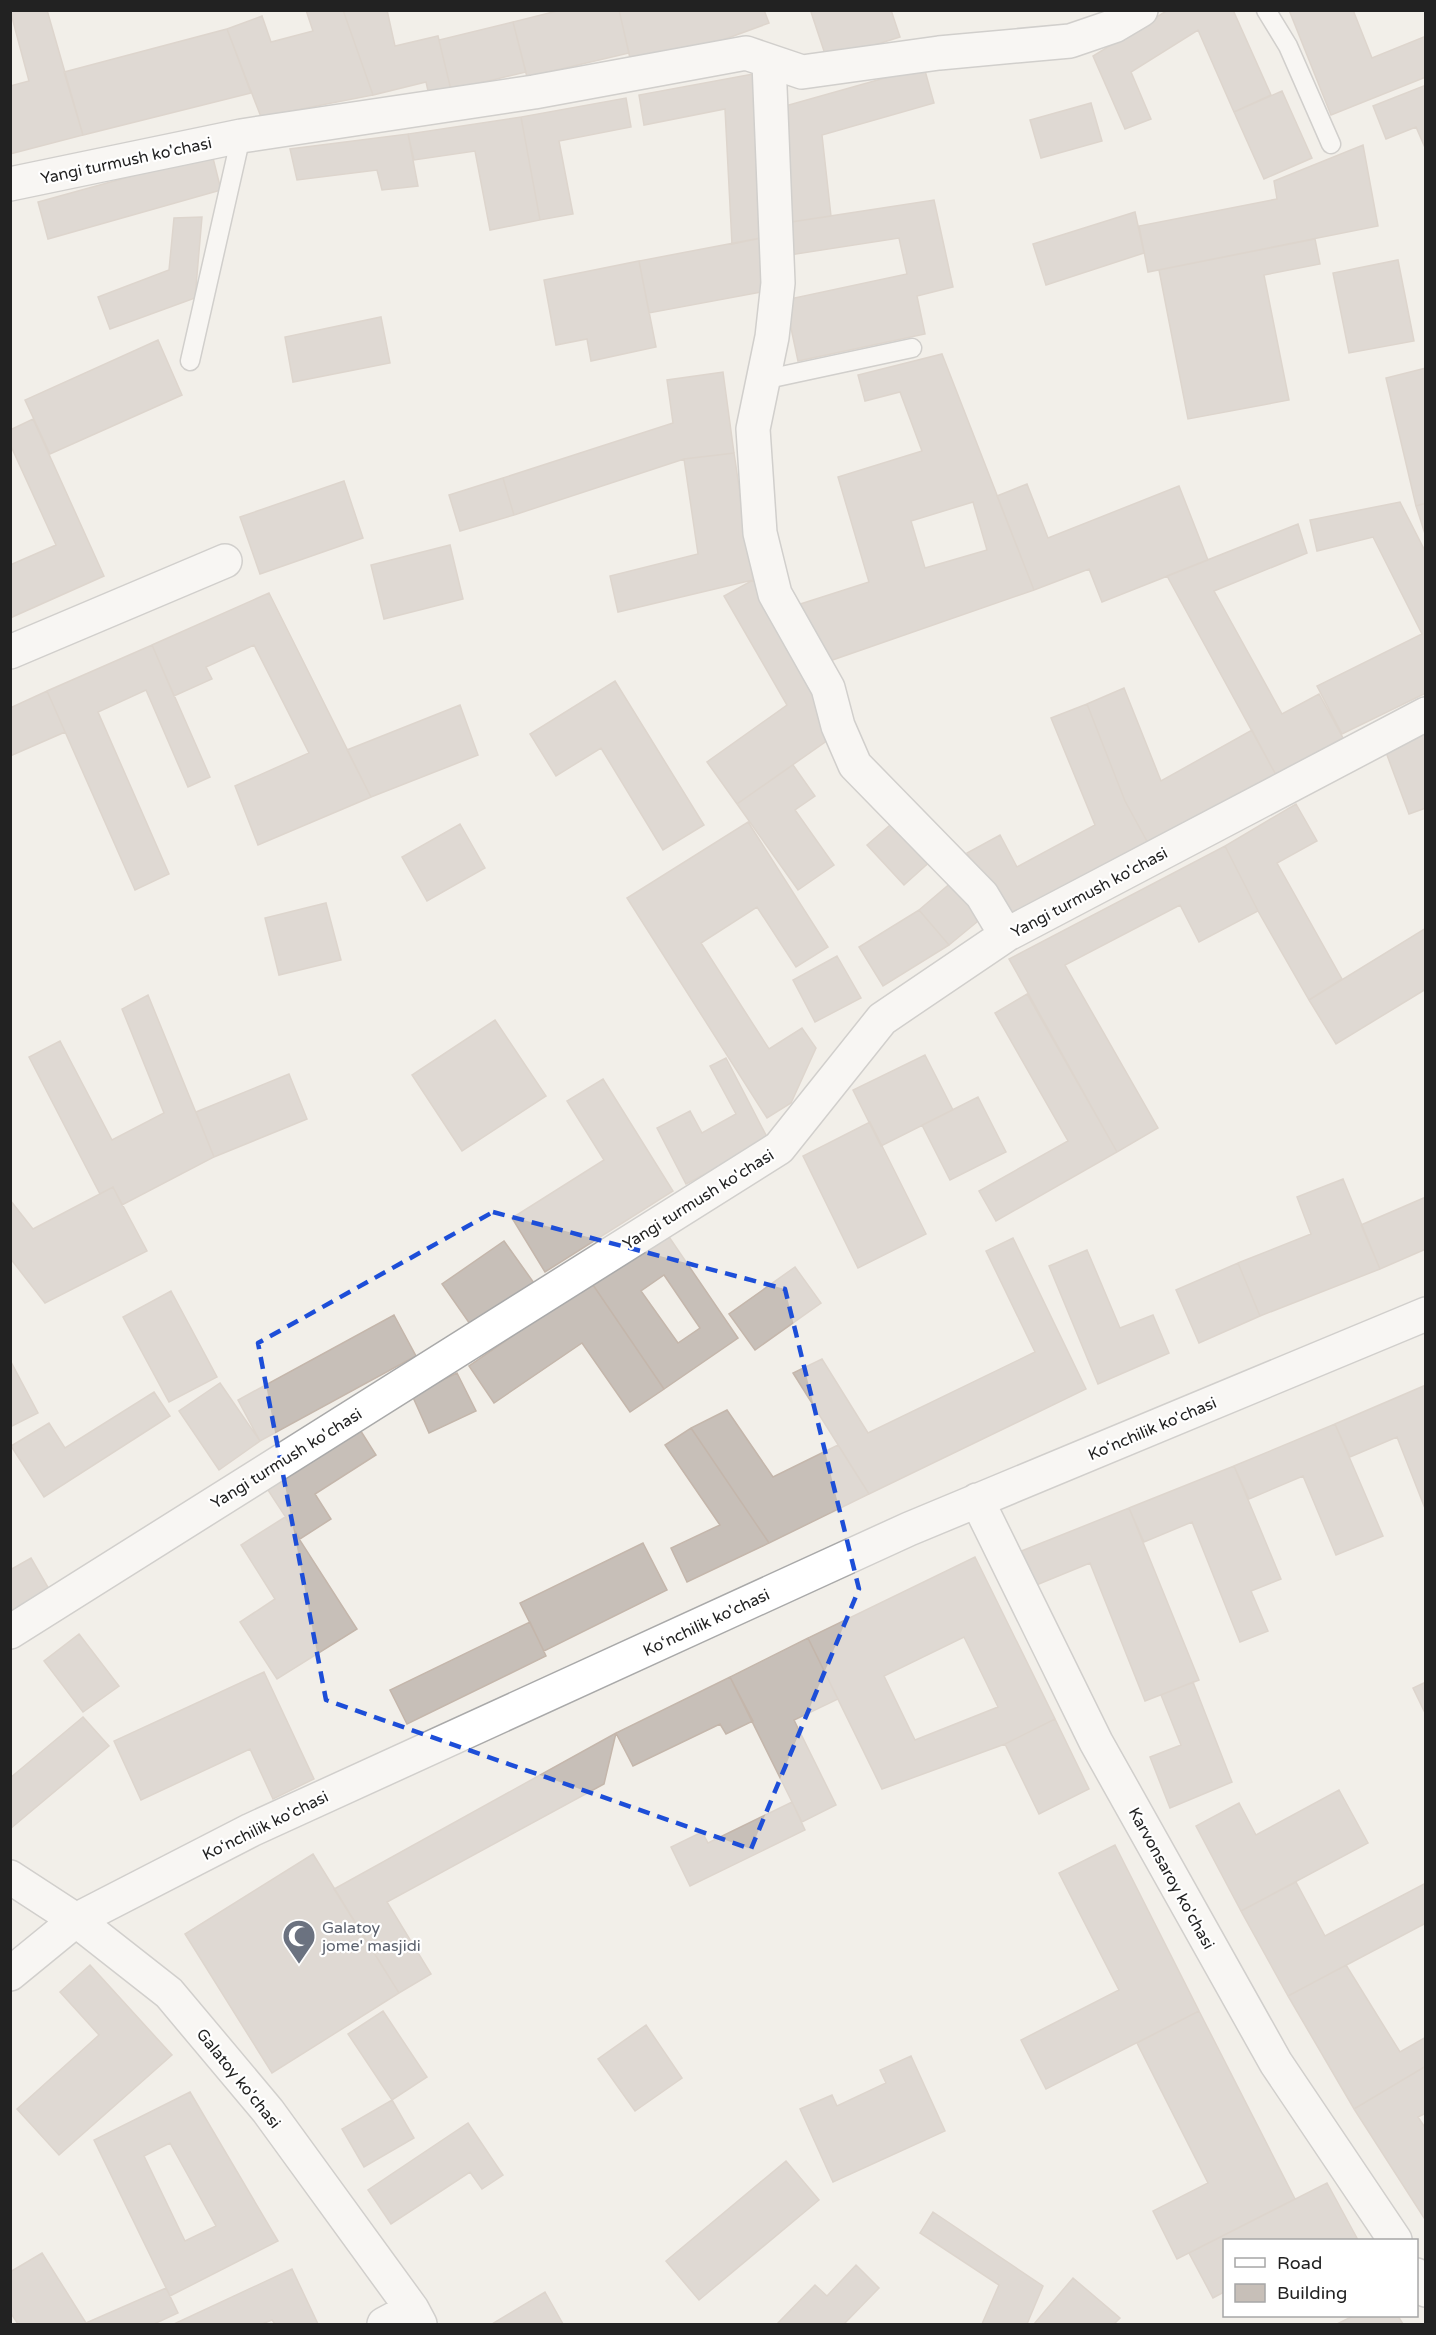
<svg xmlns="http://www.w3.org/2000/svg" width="1436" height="2335" font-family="'Varela Round',sans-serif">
	<rect width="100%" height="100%" fill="#f2efe9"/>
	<path fill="#c7bfb8" stroke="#c4b6ab" stroke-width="1.5" fill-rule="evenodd" d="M10,10H47L83,135L10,154V86L29,81Z
		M306,10H343L373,95L261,117L227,29L262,16L271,42L313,31Z
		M343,10H387L395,46L438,36L451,90L429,95L426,82L373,95Z
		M561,10H619L629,53L527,77L513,22Z
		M619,10H764L769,23L676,57L632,67Z
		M817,10H891L900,37L827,60L811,12Z
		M1168,10H1233L1271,95L1234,112L1198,30L1131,72L1151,119L1125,129L1093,56Z
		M1289,10H1353L1372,58L1426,36V77L1331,115Z
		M513,22L526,72L451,90L439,40Z
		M227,29L251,93L83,135L64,72Z
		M924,67L934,103L822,135L831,216L785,223L778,108Z
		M764,72L771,236L732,244L725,109L644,125L639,95Z
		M1426,85V150L1416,127L1386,139L1373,106Z
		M1282,91L1312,158L1264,179L1234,112Z
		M626,98L631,127L559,141L573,214L540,220L521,117Z
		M1091,103L1102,141L1041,158L1030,120Z
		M521,117L540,220L490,230L475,151L414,160L408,134Z
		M408,134L418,186L382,190L377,170L297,180L290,149Z
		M1363,145L1378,226L1148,272L1139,226L1277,199L1274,181Z
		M212,154L221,190L48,239L38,202Z
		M934,200L953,287L917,296L925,334L798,361L785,300L907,274L899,238L790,255L785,223Z
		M1135,212L1144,253L1046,285L1033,244Z
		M202,217L195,298L110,329L98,297L169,270L174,218Z
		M771,236L772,290L649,313L639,261Z
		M1315,239L1320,264L1264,275L1289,400L1188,419L1159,270Z
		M1398,260L1414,341L1349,353L1333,273Z
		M639,261L656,347L591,361L587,339L556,345L544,280Z
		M381,317L390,363L293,382L285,337Z
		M158,340L182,395L50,454L25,400Z
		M942,354L1034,590L821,664L791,607L869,582L838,477L922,451L900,392L865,401L858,375ZM973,502L987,550L925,568L911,521Z
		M1426,368V503L1416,506L1386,378Z
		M723,372L734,453L684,459L514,515L503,478L673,423L667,380Z
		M33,419L104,576L10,618V565L56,545L10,444V430Z
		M734,453L753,580L618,612L610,576L698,554L684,459Z
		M503,478L514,515L460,531L449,495Z
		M344,481L363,538L260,574L240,517Z
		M1027,484L1048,538L1179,486L1208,560L1102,602L1089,569L1034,590L997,496Z
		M1400,502L1426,553V693L1342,734L1317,686L1422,634L1373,537L1317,551L1310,520Z
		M1426,503V537L1416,506Z
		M1298,524L1307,553L1214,591L1282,714L1319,694L1343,738L1276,775L1167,576Z
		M450,545L463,599L384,619L371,565Z
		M753,580L832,722L828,740L737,804L707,762L787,705L724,596Z
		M269,593L371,797L258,845L235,786L309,753L254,645L206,667L212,679L174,696L152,645Z
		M152,645L210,777L188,787L146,690L98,712L169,874L135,890L47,691Z
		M615,681L704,825L663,850L601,748L556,776L530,734Z
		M1124,688L1161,781L1252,730L1276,775L1149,845L1125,801L1087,704Z
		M47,691L65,732L10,756V708Z
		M1087,704L1125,801L1149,845L1005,920L967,853L1000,835L1017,867L1095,825L1051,718Z
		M460,705L478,755L371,797L347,750Z
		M1426,731V808L1409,814L1384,747Z
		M793,765L815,796L795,810L834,865L798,890L737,804Z
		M1296,804L1317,841L1277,863L1342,979L1309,1000L1258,911L1225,846Z
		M897,819L933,859L904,885L867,845Z
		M748,822L828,947L796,967L757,907L701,943L769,1049L802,1028L816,1048L791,1103L767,1118L627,898Z
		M460,824L485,868L427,901L402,857Z
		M1225,846L1258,911L1199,942L1180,905L1065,965L1158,1128L1117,1152L1009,959Z
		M953,881L983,917L949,945L919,910Z
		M326,903L341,960L279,975L265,918Z
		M919,910L949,945L883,986L859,947Z
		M1426,928V989L1336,1044L1309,1000Z
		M837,956L861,998L815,1022L793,980Z
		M1027,994L1117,1152L996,1221L979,1191L1068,1141L995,1013Z
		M148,995L214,1157L122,1205L113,1187L100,1194L29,1057L60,1041L112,1140L164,1113L122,1009Z
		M495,1020L546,1096L462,1151L412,1075Z
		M925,1055L953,1110L881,1146L853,1090Z
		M726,1058L769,1141L686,1184L657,1128L690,1111L702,1133L736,1114L710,1066Z
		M289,1074L307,1119L214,1157L196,1112Z
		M603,1079L673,1191L545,1272L512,1218L604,1160L567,1101Z
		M978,1097L1006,1152L950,1180L922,1125Z
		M870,1122L926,1234L858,1268L803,1156Z
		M1343,1179L1380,1269L1260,1316L1238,1263L1311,1234L1297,1197Z
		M113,1187L147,1251L45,1303L10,1258V1200L33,1229Z
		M1426,1197V1249L1380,1269L1361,1225Z
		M665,1231L738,1338L664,1389L591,1282ZM664,1275L700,1328L678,1343L641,1291Z
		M1013,1238L1086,1389L869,1494L793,1373L822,1359L868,1433L1035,1352L986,1251Z
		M504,1241L534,1283L472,1327L442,1284Z
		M1087,1250L1120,1328L1153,1315L1169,1353L1098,1384L1049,1266Z
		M1238,1263L1260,1316L1199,1343L1176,1290Z
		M795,1267L821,1303L755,1350L729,1314Z
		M591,1282L664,1389L630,1412L582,1343L494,1403L469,1366Z
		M171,1291L217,1377L169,1402L123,1317Z
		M394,1315L416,1356L260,1441L238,1400Z
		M10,1360L38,1413L10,1427Z
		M457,1373L476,1411L429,1433L412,1395Z
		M220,1383L260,1441L219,1470L179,1411Z
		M1426,1385V1511L1397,1437L1350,1457L1335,1424Z
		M154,1392L170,1416L44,1497L11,1446L49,1423L65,1448Z
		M727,1410L773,1477L838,1445L869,1494L769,1543L691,1428Z
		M1335,1424L1383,1536L1336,1555L1303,1476L1249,1499L1234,1466Z
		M357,1425L376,1455L315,1494L331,1519L300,1539L264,1484Z
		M691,1428L769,1543L687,1582L671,1548L720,1525L665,1445Z
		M1234,1466L1281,1579L1251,1591L1268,1631L1240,1642L1192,1522L1144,1542L1129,1508Z
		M1129,1508L1199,1680L1145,1701L1090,1563L1034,1586L1019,1552Z
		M285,1517L357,1629L277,1679L240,1622L275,1599L241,1545Z
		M643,1543L667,1590L544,1651L520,1603Z
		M975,1557L1055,1719L1005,1744L882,1789L808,1638ZM964,1637L998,1707L915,1740L884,1676Z
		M31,1558L53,1596L10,1621V1570Z
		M530,1622L546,1656L407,1724L390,1690Z
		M79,1634L119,1686L83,1712L44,1661Z
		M808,1638L838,1699L794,1720L836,1805L802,1822L730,1677Z
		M264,1672L314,1779L273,1799L250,1749L141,1800L114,1741Z
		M730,1677L753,1721L726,1734L720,1724L633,1766L616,1733Z
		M1193,1682L1232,1782L1170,1808L1150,1757L1181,1745L1161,1695Z
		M1426,1682V1715L1413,1688Z
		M83,1717L109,1746L10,1829V1778Z
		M1055,1719L1089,1789L1039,1814L1005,1744Z
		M616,1733L604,1784L387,1902L431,1974L399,1993L334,1889Z
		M1339,1790L1368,1843L1241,1911L1196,1826L1239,1803L1256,1835Z
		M792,1802L805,1830L690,1886L671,1847L702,1832L708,1843Z
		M1115,1845L1199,2011L1046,2089L1021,2040L1119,1990L1059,1873Z
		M313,1854L399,1993L272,2073L185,1934Z
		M1296,1882L1325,1936L1426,1883V1923L1288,1996L1241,1911Z
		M90,1965L172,2055L59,2155L17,2109L99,2035L60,1992Z
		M1346,1965L1400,2052L1426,2037V2066L1354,2109L1288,1996Z
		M383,2011L427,2077L392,2100L348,2034Z
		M1199,2011L1295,2199L1177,2259L1153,2211L1208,2183L1137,2043Z
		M646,2025L682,2078L635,2111L598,2059Z
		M911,2056L945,2131L833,2182L800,2109L832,2095L837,2106L886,2083L880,2070Z
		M1426,2066V2113L1418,2117L1426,2129V2221L1354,2109Z
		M190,2092L278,2241L170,2296L94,2140ZM170,2143L216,2226L185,2241L144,2156Z
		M392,2100L414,2138L364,2167L342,2129Z
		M468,2123L503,2175L482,2189L470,2172L391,2224L368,2190Z
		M786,2161L819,2200L699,2300L666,2261Z
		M1327,2183L1358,2240H1224V2292L1213,2298L1189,2253Z
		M933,2212L1043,2286L1027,2324H982L999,2285L920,2233Z
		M42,2253L86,2323L166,2288L178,2313L154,2324H18L10,2312V2272Z
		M856,2265L879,2288L844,2324H777L815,2285L827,2296Z
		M292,2269L318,2324H275L272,2320L262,2324H174Z
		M1073,2278L1120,2318L1114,2324H1034Z
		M545,2292L563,2324H492Z
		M1353,2316H1398L1403,2324H1337Z"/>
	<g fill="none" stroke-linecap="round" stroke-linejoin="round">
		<g stroke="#a9a9a9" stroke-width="21">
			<path id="lane" d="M1266,10L1288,46L1331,144
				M190,361L241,136
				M763,380L912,348"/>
		</g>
		<g stroke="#a9a9a9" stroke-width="36">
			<path id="street" d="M769,63L778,283L772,337L753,429L760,533L775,594L828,688L838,726L855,765L982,895L1006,935
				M10,184L241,136L534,92L746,53L802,72L939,53L1070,41L1114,26L1141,10
				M10,652L225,561
				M977,1500L1096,1742L1276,2063L1395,2240
				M10,1632L779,1148L882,1019L1006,935L1426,714
				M10,1877L76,1920L169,1993L268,2111L412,2309L420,2324
				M10,1974L76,1920L251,1830L909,1529L1426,1314
				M1416,2275L1426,2290
				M384,2324L412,2309"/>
		</g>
		<use href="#lane" stroke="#fff" stroke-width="18"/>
		<use href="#street" stroke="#fff" stroke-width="33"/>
	</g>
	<path d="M0 0H1436V2335H0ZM493,1212L785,1289L859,1589L751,1849L326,1700L258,1343Z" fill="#f2efe9" fill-opacity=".55" fill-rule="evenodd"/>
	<path fill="none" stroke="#1d4ed8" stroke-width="4.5" stroke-dasharray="12 8" stroke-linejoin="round" d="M493,1212L785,1289L859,1589L751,1849L326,1700L258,1343Z"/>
	<defs>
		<g id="mosque-pin" transform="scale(1.725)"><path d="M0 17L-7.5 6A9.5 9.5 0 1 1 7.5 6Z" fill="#6b7280" stroke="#fff"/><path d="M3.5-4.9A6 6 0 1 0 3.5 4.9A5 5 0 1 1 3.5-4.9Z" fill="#fff"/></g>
	</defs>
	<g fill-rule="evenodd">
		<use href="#mosque-pin" x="299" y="1936"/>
	</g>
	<g text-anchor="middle" stroke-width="4.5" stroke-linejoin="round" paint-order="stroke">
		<g font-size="16" fill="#222" stroke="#fff">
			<text transform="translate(126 160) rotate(-12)" y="6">Yangi turmush ko'chasi</text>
			<text transform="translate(1089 892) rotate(-28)" y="6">Yangi turmush ko'chasi</text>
			<text transform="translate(698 1199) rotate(-32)" y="6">Yangi turmush ko'chasi</text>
			<text transform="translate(1152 1428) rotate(-23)" y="6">Ko‘nchilik ko'chasi</text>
			<text transform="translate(286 1458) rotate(-32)" y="6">Yangi turmush ko'chasi</text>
			<text transform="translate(706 1622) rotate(-25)" y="6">Ko‘nchilik ko'chasi</text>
			<text transform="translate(265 1825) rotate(-26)" y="6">Ko‘nchilik ko'chasi</text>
			<text transform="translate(1172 1878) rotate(61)" y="6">Karvonsaroy ko'chasi</text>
			<text transform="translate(239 2078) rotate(51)" y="6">Galatoy ko'chasi</text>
		</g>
		<g font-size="16" fill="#5b616d" stroke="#fff" text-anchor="start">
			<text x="322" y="1933">Galatoy<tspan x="322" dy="18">jome' masjidi</tspan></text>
		</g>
	</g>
	<rect width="1436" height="2335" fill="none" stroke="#222222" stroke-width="24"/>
	<rect x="1223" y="2239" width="195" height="78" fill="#ffffff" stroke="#a7a7a7" stroke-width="1.5"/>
	<rect x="1235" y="2258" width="30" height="9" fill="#ffffff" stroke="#a7a7a7" stroke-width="1.5"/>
	<text x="1277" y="2269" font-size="18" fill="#222222">Road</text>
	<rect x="1235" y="2284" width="30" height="18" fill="#c7bfb8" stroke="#a7a7a7" stroke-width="1.5"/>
	<text x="1277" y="2299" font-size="18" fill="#222222">Building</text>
</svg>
